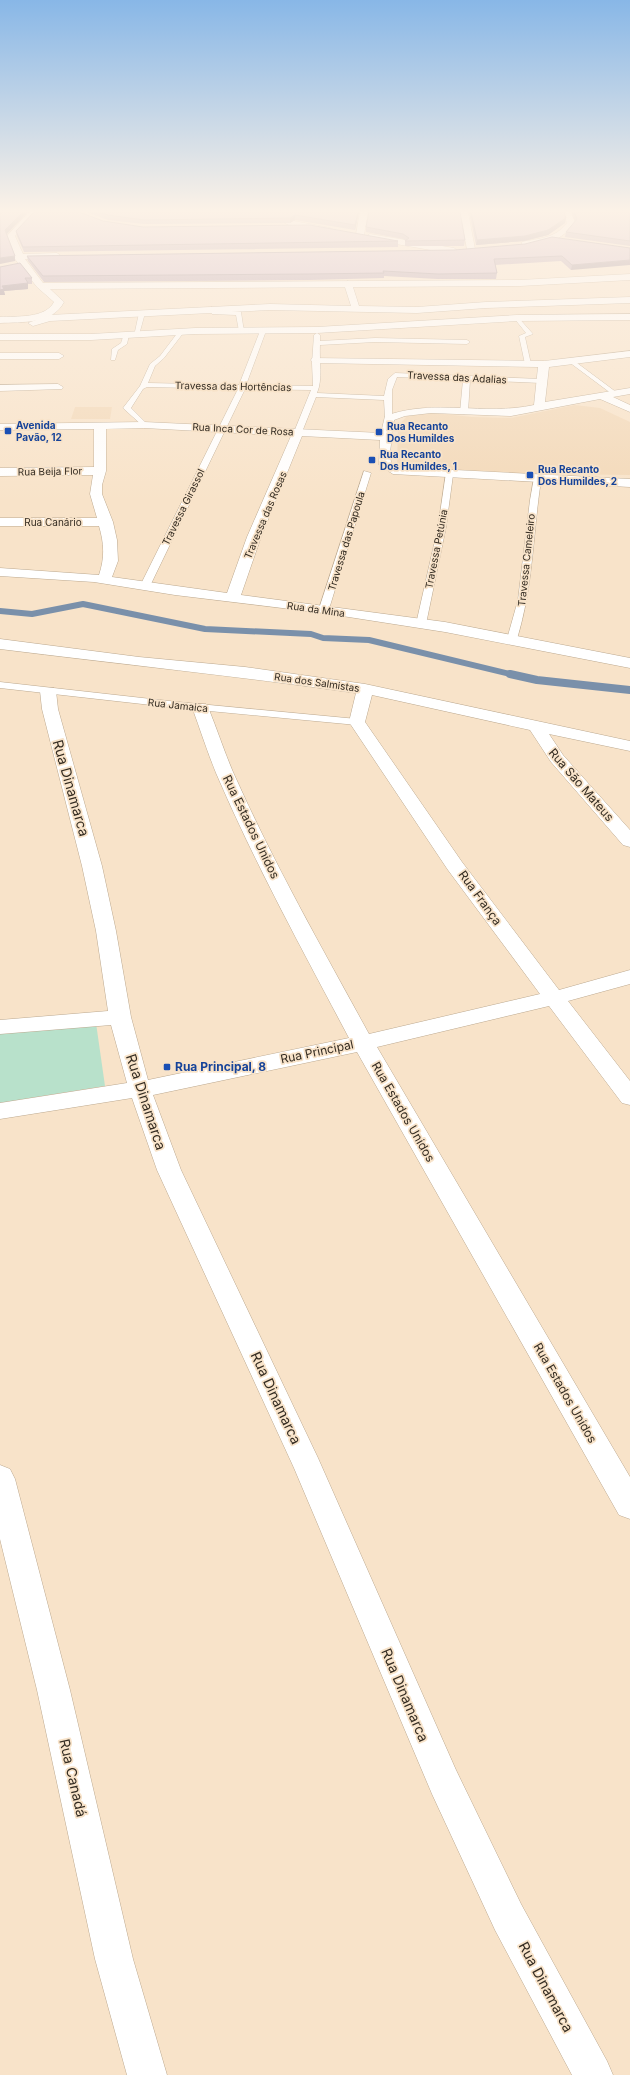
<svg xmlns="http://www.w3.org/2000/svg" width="630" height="2075" font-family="Inter,sans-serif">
	<rect width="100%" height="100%" fill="#f8e3c9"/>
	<path fill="#f3d9b9" d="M575,405L600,408L630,422V475L490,473L397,466L398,426L408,415L434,413L472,417L511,418Z
		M75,407H112L110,419H71Z"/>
	<path fill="#b8e1cb" d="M96,1023L105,1086L0,1103V1032Z"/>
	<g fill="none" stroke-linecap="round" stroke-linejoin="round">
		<path stroke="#7a90aa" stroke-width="6" d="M0,611L32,614L83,604L205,629L311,634L323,638L369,640L514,675"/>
		<path stroke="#7a90aa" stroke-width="8" d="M510,674L537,680L630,690"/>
		<g stroke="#bca990" stroke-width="1">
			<path id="service" d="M212,307L216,311L241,312L244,332L239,331L236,315L212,314L209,309Z
				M142,311L145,313L139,335L134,336L139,313Z
				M517,316L533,334L525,337L531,364L528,366L525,364L519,336L526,333L514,318Z
				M263,329L266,331L246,385L313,386L312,363L314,335L317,333L320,335V341L375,338L467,340L470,342L467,344L375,342L320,345C319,360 323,379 317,393L384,396L388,379L395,373L541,379L544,381L541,383L470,380L468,412L464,414L460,412L463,380L397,377L392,390V420L385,418L384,400L316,397L302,432L298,434L294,432L311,390L245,389L150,586L148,588H142L140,586L238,389L147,387L143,389L131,408L148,425L144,427L123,408L140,386L150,364L160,356L179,331L184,332L164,358L155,366L148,383L239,385L260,331Z
				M124,334L129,335L127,344L118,350L115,360H111L112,349L121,343Z
				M569,360H573L616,392V394H612L569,362Z
				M364,471L371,473L329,609L324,612L321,611L319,609Z
				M446,473L453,475L446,527L426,624L421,627L416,624L438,527Z
				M534,478L541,480C533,533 533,587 517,639L512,642L507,639L518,600L530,500Z
				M0,682L178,702L357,719L362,722L357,725L178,708L0,688Z"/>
		</g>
		<g stroke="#bca990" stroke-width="1">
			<path id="pedestrian" d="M348,281L352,284L359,306L417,307L486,302L630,297V303L486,308L417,313L270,310L50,321L33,326L28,323L49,315L270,304L351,306L344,284Z"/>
		</g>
		<g stroke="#bca990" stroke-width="1">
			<path id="minor" d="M29,212H37L15,236L23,254L57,253L61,256L57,259H25L43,283L520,280L630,274V280L520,286L50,289L64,302C53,324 22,322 0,323V317C16,316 45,319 54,302L37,287L15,259L7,236Z
				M265,212H275L294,221L330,228L334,230L330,232L289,225Z
				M360,212H368L364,235L360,237L356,235Z
				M460,212H468L475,249L474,251L471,252L467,249Z
				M563,212H571L575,223C564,238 541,250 522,246V242C539,238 555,239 567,223Z
				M370,234L454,248L458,251L454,254L367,239L366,237Z
				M630,314V320L517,321L317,333L195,334L91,340H0V334H91L195,328L317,327L517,315Z
				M630,351V357L549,367L545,402L630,388V394L613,397L630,405V412L600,399L511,416L431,413L405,416L394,420L390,452L391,463L396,467L630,479V487L393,474L379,465L380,440L302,436L261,537L241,595L445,622L630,658V668L445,632L323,613L175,595L94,582L0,576V568L99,575C105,557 104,543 99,526H0V518H97L90,494L93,475L0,476V468L94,467V429L0,430V424L144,422L381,433L385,416C435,398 483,416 534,405L538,367L316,363L312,362L311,360L312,358L544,361ZM144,428L291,436L247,537L227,593L112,577L118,561L117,540L113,522L102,494V485L106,471V429Z
				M0,353H59L64,356L59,359H0Z
				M58,384L63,387L62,389L0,391V385Z
				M0,639L139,657L245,667L365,684L630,741V751L549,734L563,755L630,830V847L623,845L551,762L530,730L372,695L365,722L462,862L559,990L630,970V984L568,1001L630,1081V1105L622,1103L549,1006L377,1047L630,1477V1519L619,1515L357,1052L153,1095L181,1170L318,1458L456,1770L521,1904L607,2061L613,2075H572L495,1930L432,1794L294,1468L157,1170L132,1098L0,1119V1103L127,1083L111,1025L0,1034V1020L108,1011L96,931L82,866L42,709L40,691L42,688H54L56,691L58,709L102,866L116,931L131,1017L148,1080L349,1038C303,951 255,864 216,773C207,751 200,729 192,707L194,704H206L208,707C217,729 224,751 233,772C273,862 322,948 369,1034L540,994L448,870L349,722L356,693C238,676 119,664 0,649Z
				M0,1465L10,1469L15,1479L70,1690L133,1959L167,2075H127L95,1959L37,1690L0,1539Z"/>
		</g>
		<use href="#service" fill="#fff" fill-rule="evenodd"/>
		<use href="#pedestrian" fill="#fff" fill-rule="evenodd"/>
		<use href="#minor" fill="#fff" fill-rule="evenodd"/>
	</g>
	<path fill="#ae97aa" d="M86,212H359L355,230L295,220L290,223L144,224L108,220Z
		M469,212H564L565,223L548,235L524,241L476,245Z
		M571,212H630V246L565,237L566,232L575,221Z
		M103,221L143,227L398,241V247L24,252L17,236L16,231Z
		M366,227L465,240L464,246H405V241H406L403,239L366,232Z
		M630,248L571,270L561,261L495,265L497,273L496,279H437L384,276V278L309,280L44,282L28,261L27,256Z
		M0,267L32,278V284H28V289L4,291L5,295H0Z"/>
	<path fill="#8d7b8b" d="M23,212H28L6,235L5,230Z
		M358,212H359L355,230V225Z
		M295,215V220L290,223V218Z
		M566,218L565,223L548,235L524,241L476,245L477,240Z
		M15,256V261L0,264V258Z
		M630,260V265L571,270L572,265Z
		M28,283V289L4,291L5,295H0V290L2,286Z"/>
	<path fill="#cab0c6" stroke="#8d7b8b" d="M0,212H23L5,230L15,256L0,258Z
		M34,212H79L103,221L143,227L310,225L398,241L23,247L16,231Z
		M99,212H358L355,225L295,215L290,218L144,220L108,215Z
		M369,212H460L465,240L405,241L409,238L403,234L366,227Z
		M471,212H564L566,218L548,230L525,236L477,240Z
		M574,212H630V241L566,232L577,219Z
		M552,237L630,248V260L572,265L562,256L494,259L497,273L438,274L383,271L384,273L309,274L43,276L27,256L454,250L525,244Z
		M20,263L32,278H25L28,283L2,286L4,289L0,290V267Z"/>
	<linearGradient id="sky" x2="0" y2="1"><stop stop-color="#88b7e7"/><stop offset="0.42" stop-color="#fcf2e7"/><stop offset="1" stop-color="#fcf2e7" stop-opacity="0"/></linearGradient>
	<rect width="630" height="502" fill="url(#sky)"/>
	<g fill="#1a4fb4" stroke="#f8e3c9" stroke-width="1.5">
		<rect x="4" y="427" width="8" height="8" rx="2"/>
		<rect x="375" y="428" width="8" height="8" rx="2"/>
		<rect x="368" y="456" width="8" height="8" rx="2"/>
		<rect x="526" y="471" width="8" height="8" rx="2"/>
		<rect x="163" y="1063" width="8" height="8" rx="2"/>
	</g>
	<g text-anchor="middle" stroke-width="3.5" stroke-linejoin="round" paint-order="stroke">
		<g font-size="10" fill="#342c22" stroke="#f8e3c9">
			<text transform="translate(457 377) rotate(3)" y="4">Travessa das Adalias</text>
			<text transform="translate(233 386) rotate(1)" y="4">Travessa das Hortências</text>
			<text transform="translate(243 429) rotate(3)" y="4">Rua Inca Cor de Rosa</text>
			<text transform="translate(50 471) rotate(-1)" y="4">Rua Beija Flor</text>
			<text transform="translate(183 507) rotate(-64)" y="4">Travessa Girassol</text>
			<text transform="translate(265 515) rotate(-67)" y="4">Travessa das Rosas</text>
			<text x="53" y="526">Rua Canário</text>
			<text transform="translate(346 541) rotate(-73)" y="4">Travessa das Papoula</text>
			<text transform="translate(436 549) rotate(-79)" y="4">Travessa Petúnia</text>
			<text transform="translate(526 560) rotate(-84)" y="4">Travessa Cameleiro</text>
			<text transform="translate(316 609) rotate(8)" y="4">Rua da Mina</text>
			<text transform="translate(317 682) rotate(8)" y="4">Rua dos Salmistas</text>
			<text transform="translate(178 705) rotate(6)" y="4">Rua Jamaica</text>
		</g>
		<g font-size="10" font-weight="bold" fill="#164399" stroke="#f8e3c9" text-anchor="start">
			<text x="16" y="429">Avenida<tspan x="16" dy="12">Pavão, 12</tspan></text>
			<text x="387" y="430">Rua Recanto<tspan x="387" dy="12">Dos Humildes</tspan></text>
			<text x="380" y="458">Rua Recanto<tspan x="380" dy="12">Dos Humildes, 1</tspan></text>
			<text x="538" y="473">Rua Recanto<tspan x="538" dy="12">Dos Humildes, 2</tspan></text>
		</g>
		<g font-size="12" fill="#342c22" stroke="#f8e3c9">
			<text transform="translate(581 785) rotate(49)" y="4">Rua São Mateus</text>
			<text transform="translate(251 827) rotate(64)" y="4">Rua Estados Unidos</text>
			<text transform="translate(480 898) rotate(54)" y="4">Rua França</text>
			<text transform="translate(317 1052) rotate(-12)" y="4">Rua Principal</text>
			<text transform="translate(403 1112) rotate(60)" y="4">Rua Estados Unidos</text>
			<text transform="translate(565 1393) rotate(60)" y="4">Rua Estados Unidos</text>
		</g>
		<g font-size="12" font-weight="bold" fill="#164399" stroke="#f8e3c9" text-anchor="start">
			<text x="175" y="1071">Rua Principal, 8</text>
		</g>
		<g font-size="14" fill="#342c22" stroke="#f8e3c9">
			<text transform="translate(71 788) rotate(74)" y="5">Rua Dinamarca</text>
			<text transform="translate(146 1102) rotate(72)" y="5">Rua Dinamarca</text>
			<text transform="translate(276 1398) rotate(65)" y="5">Rua Dinamarca</text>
			<text transform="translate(405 1695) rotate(67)" y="5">Rua Dinamarca</text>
			<text transform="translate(73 1778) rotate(77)" y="5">Rua Canadá</text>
			<text transform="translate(546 1987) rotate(62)" y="5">Rua Dinamarca</text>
		</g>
	</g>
</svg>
